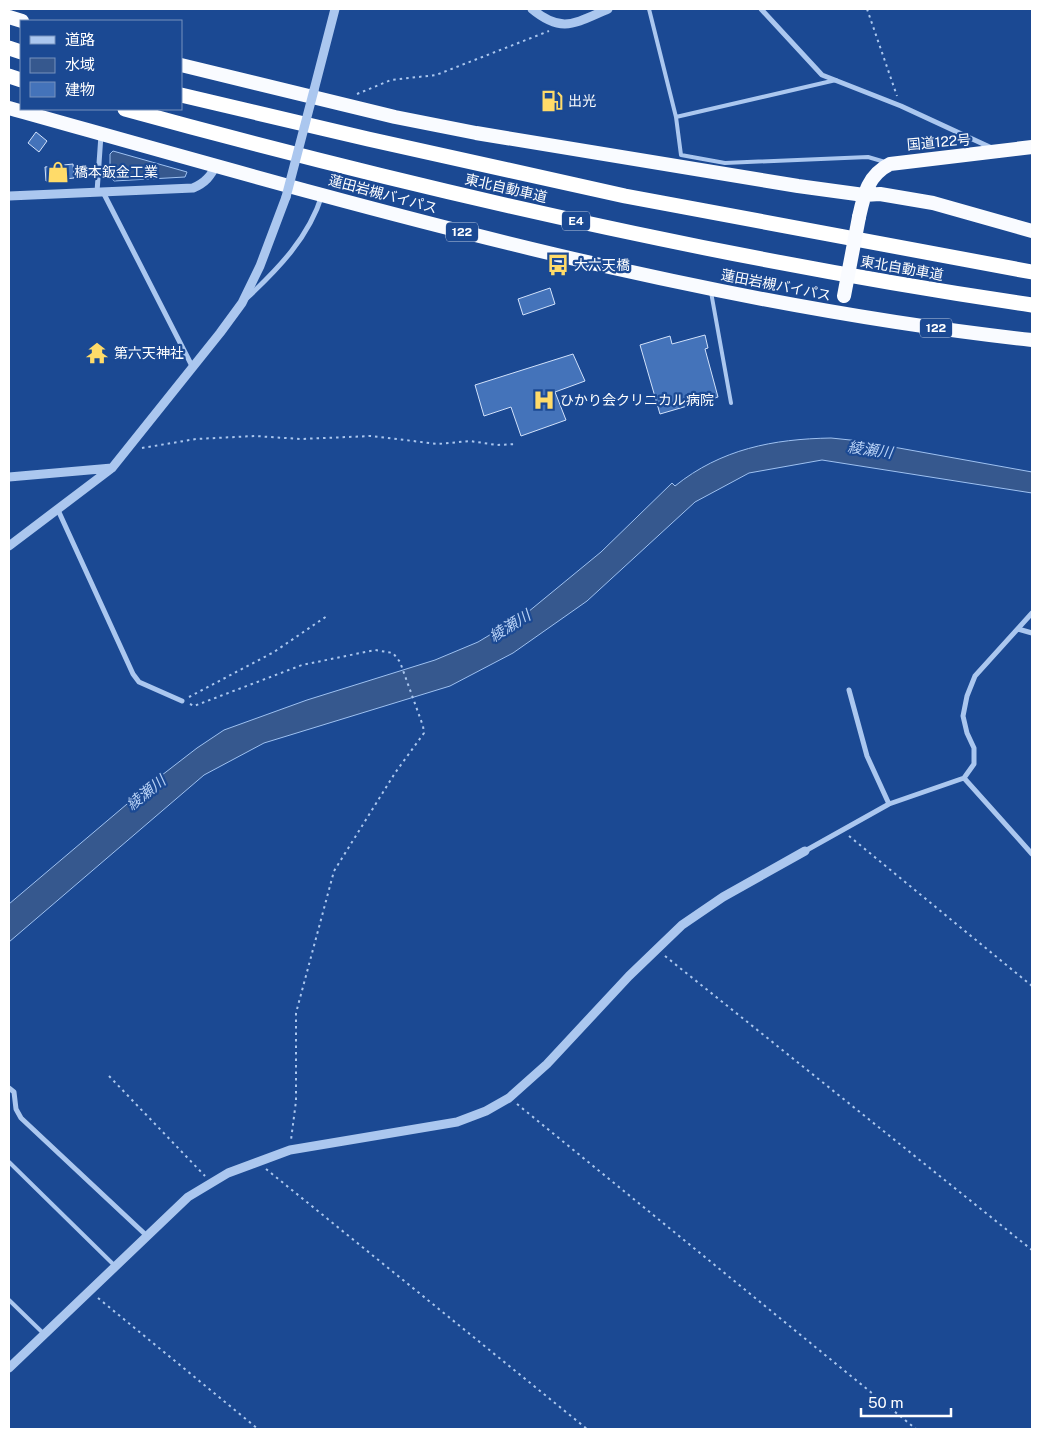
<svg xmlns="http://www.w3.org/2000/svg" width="1041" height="1438" font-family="'Public Sans','Noto Sans JP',sans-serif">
	<rect width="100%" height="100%" fill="#1b4993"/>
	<path fill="#36588e" stroke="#9ec1f1" d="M113,151L187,172L185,177L114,181L110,175V154Z
		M831,438L860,441L1032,472V493L822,460L749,473L695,502L587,601L513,653L450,686L264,743L204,775L9,942V904L153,782L197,748L224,730L307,700L435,660L478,642L528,612L601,552L672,483L675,486C721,449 773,439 831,438Z"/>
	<path fill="#4473ba" stroke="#d2e2fb" d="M36,132L47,141L39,152L28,143Z
		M73,164L74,178L46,181L45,167Z
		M550,288L555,304L523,315L518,299Z
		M705,335L708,348L705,349L718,397L660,414L640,345L670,336L672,344Z
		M573,354L585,381L555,392L566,420L521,436L511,407L484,416L475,385Z"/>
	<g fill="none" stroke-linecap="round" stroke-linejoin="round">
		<path stroke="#abc7ef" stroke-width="2" stroke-dasharray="2.5 4" stroke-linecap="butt" d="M867,9L897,96
			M357,94L391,80L436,75L549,31
			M142,448L196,439L255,436L301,439L371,436L438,444L470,441L497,445L516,444
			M189,697L274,652L327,616
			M190,704L194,706L302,665L375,650L393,653L400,662L423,726L424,733L395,773L334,871L296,1013V1101L291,1140
			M849,836L1032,986
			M665,956L1032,1250
			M109,1076L205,1176
			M517,1104L916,1429
			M266,1169L587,1429
			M98,1298L258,1429"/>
		<path stroke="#abc7ef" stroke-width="4" d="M649,9L676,117
			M836,80L676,117L681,155L725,163L868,157L885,162
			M711,292L731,403
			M9,1162L114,1265
			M9,1300L44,1334"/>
		<path stroke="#abc7ef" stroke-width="5" d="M761,9L822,75L901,106L994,149
			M97,192L101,135
			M103,192L192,366
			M247,298C279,268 309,237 322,195
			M58,510L133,674L139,682L182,701
			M1018,629L1032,633
			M849,690L867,756L889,804
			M964,778L1032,854
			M805,851L889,804L964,778L974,764V748L967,733L963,716L967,696L975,676L1032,613
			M9,1088L14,1092L16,1109L21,1118L147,1236"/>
		<path stroke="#abc7ef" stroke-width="9" d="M532,9C562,34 575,23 608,9
			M314,90L335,9
			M9,196L193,188C205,183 211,176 216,165
			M9,477L112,468
			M9,546L112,468L220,333L242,303L260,266L286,197
			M9,1368L188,1197L228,1173L290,1150L457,1122L486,1111L509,1098L547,1064L629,976L682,925L723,897L805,851"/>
		<path stroke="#f9fbff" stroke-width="14" d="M9,17L22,21
			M181,65L395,117L476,133L798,186L864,195L880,194L933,203L1032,231
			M9,108C345,202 683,302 1032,340
			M859,217C864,194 868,175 890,164L1032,147"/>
		<path stroke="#fff" stroke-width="15" d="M9,48L21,52
			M9,76L21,80
			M181,95L368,139L625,196L1032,272
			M125,109C423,191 726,260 1032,305"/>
		<path stroke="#abc7ef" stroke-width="9" d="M286,197L314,90"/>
		<path stroke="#f9fbff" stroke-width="14" d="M844,296L859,217"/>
	</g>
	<defs>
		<g id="fuel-bare" transform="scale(1.725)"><path d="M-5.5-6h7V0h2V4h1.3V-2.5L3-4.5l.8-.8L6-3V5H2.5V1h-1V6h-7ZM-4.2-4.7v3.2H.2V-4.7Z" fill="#ffdb69" stroke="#1b4993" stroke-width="2.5" paint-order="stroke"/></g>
		<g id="shop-bare" transform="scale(1.725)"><path d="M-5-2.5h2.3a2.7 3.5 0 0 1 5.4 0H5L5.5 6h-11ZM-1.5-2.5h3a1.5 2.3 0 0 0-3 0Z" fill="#ffdb69" stroke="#1b4993" stroke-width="2.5" paint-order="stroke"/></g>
		<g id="bus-bare" transform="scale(1.725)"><path d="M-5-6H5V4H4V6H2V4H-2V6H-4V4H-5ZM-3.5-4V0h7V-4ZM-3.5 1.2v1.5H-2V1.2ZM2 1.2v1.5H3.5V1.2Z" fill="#ffdb69" stroke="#1b4993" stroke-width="2.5" paint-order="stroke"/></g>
		<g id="temple-bare" transform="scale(1.725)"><path d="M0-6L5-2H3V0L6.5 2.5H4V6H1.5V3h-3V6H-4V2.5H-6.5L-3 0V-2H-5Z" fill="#ffdb69" stroke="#1b4993" stroke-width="2.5" paint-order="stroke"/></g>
		<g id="hospital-bare" transform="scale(1.725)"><path d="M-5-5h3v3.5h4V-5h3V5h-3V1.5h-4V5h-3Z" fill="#ffdb69" stroke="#1b4993" stroke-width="2.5" paint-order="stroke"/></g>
	</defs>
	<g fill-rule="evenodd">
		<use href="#fuel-bare" x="552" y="101"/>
		<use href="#shop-bare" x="58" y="172"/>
		<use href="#bus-bare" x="558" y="265"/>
		<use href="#temple-bare" x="97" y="353"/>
		<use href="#hospital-bare" x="544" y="400"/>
	</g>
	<g text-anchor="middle" stroke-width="4.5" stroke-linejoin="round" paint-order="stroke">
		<g fill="#1b4993" stroke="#bbc8df" stroke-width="1">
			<rect x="562" y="211.5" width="28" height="19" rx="4"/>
			<rect x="446" y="222.5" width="32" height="19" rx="4"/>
			<rect x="920" y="318.5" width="32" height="19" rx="4"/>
		</g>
		<g font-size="12" font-weight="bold" fill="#fff">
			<text x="576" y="225">E4</text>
			<text x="462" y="236">122</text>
			<text x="936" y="332">122</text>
		</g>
		<g font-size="14" fill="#fff" stroke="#1b4993" text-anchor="start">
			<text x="568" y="106">出光</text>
			<text x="74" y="177">橋本鈑金工業</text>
			<text x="574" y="270">大六天橋</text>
			<text x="114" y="358">第六天神社</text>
			<text x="560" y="405">ひかり会クリニカル病院</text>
		</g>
		<g font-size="14" fill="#fff" stroke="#1b4993">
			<text transform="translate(939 142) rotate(-5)" y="5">国道122号</text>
			<text transform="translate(506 188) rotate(13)" y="5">東北自動車道</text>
			<text transform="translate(383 194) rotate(15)" y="5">蓮田岩槻バイパス</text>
			<text transform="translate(902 268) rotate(10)" y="5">東北自動車道</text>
			<text transform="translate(776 285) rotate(11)" y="5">蓮田岩槻バイパス</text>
		</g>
		<g font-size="15" font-style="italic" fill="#b7d1f6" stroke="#1b4993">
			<text transform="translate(870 450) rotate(8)" y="5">綾瀬川</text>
			<text transform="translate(510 626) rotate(-32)" y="5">綾瀬川</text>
			<text transform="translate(146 793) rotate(-39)" y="5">綾瀬川</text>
		</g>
	</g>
	<rect width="1041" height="1438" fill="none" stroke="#ffffff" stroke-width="20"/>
	<rect x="20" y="20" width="162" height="90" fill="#1b4993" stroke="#7692be"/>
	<rect x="30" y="36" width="25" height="8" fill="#abc7ef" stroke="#7692be"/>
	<text x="65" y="45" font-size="15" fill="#ffffff">道路</text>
	<rect x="30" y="58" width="25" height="15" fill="#36588e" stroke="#7692be"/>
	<text x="65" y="70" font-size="15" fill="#ffffff">水域</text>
	<rect x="30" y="82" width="25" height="15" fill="#4473ba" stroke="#7692be"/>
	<text x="65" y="95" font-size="15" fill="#ffffff">建物</text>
	<path d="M861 1408v8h90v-8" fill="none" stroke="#ffffff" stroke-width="2.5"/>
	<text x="868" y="1408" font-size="15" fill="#ffffff" stroke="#1b4993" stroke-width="4" paint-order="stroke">50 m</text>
</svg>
